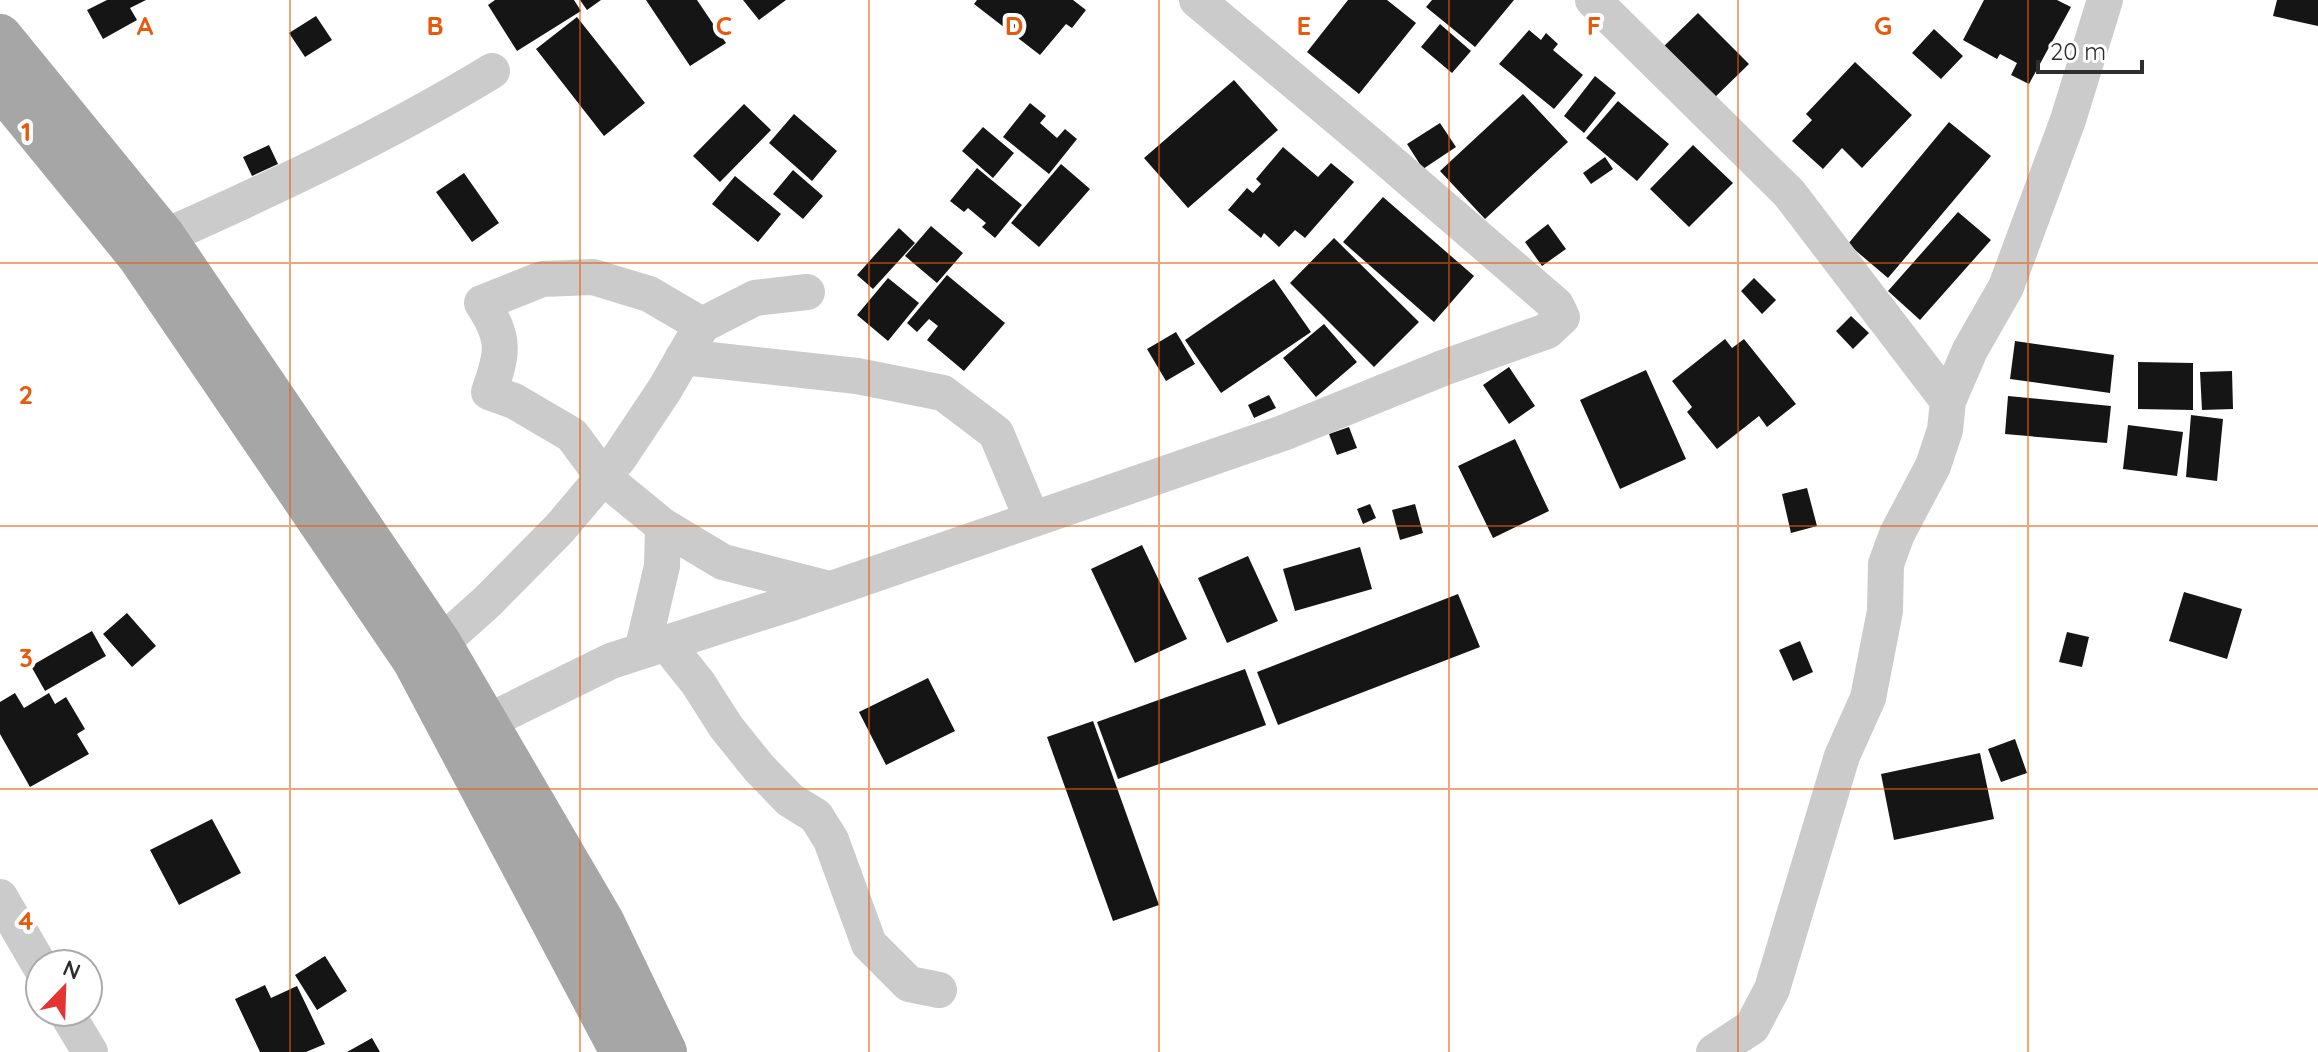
<svg xmlns="http://www.w3.org/2000/svg" width="2318" height="1052" font-family="Quicksand,sans-serif">
	<rect width="100%" height="100%" fill="#fff"/>
	<path fill="#151515" d="M107,0H146L130,8L137,20L103,39L87,10Z
		M495,0H574L581,11L517,51L488,5Z
		M580,0H601L587,10Z
		M646,0H697L726,43L690,66Z
		M743,0H786L759,20Z
		M977,0H1073L1086,10L1072,28L1066,24L1040,55L974,4Z
		M1348,0H1387L1416,23L1359,94L1307,52Z
		M1432,0H1514L1475,47L1426,7Z
		M1984,0H2057L2071,7L2029,84L2011,75L2017,63L2000,54L1997,59L1963,40Z
		M2277,0H2318V26L2273,16Z
		M1698,13L1749,64L1709,103L1659,51Z
		M316,16L332,40L305,57L289,33Z
		M577,17L645,103L604,136L536,49Z
		M1440,24L1471,51L1452,73L1421,47Z
		M1934,29L1963,56L1941,79L1912,53Z
		M1529,30L1541,40L1546,33L1558,44L1553,50L1583,75L1554,109L1499,64Z
		M1855,62L1912,115L1862,168L1842,148L1823,169L1792,141L1812,120L1806,114Z
		M1595,76L1616,93L1584,133L1564,116Z
		M1234,80L1278,130L1188,208L1144,158Z
		M1523,94L1568,142L1485,219L1440,171Z
		M1618,101L1669,144L1637,181L1586,138Z
		M1030,103L1046,116L1040,123L1057,138L1065,129L1077,139L1049,174L1003,137Z
		M744,104L771,130L720,182L693,156Z
		M794,114L837,151L812,181L769,143Z
		M1949,122L1991,156L1888,278L1848,244Z
		M1440,123L1456,147L1423,169L1407,144Z
		M983,127L1014,153L993,178L962,151Z
		M269,145L278,164L252,176L243,157Z
		M1693,145L1733,183L1689,227L1650,189Z
		M1283,147L1318,177L1331,163L1354,182L1305,238L1295,230L1279,247L1264,233L1261,238L1228,210L1247,188L1253,193L1261,184L1256,179Z
		M1605,157L1613,169L1591,184L1583,173Z
		M1061,164L1090,189L1039,247L1011,223Z
		M977,168L1022,205L995,238L982,227L986,223L968,208L964,212L950,201Z
		M793,170L823,196L803,219L773,194Z
		M464,173L499,223L472,242L436,192Z
		M735,176L781,214L758,242L712,204Z
		M1383,197L1474,276L1434,322L1343,242Z
		M1958,212L1991,240L1920,320L1888,291Z
		M1548,224L1566,249L1542,266L1525,242Z
		M931,226L963,253L937,283L905,256Z
		M899,228L915,243L873,289L857,275Z
		M1334,238L1419,322L1374,367L1290,283Z
		M947,275L1005,323L964,371L927,340L938,326L929,319L917,332L907,323Z
		M888,278L919,303L888,341L857,315Z
		M1754,278L1776,300L1762,314L1741,291Z
		M1274,279L1311,332L1221,393L1185,340Z
		M1851,316L1869,333L1853,349L1836,331Z
		M1324,324L1357,362L1316,397L1283,358Z
		M1176,332L1195,364L1166,381L1147,349Z
		M1725,339L1732,348L1744,339L1796,404L1767,427L1759,416L1717,449L1687,412L1692,407L1672,381Z
		M2015,341L2114,355L2110,393L2010,379Z
		M2138,362L2193,363V410L2138,409Z
		M1509,367L1535,406L1509,424L1483,385Z
		M1646,370L1686,459L1620,489L1580,400Z
		M2232,371L2233,409L2202,410L2200,372Z
		M1269,395L1276,408L1254,418L1248,405Z
		M2008,396L2111,406L2107,443L2005,434Z
		M2191,415L2223,419L2217,481L2186,477Z
		M2128,425L2183,432L2177,476L2123,469Z
		M1349,427L1357,448L1337,455L1329,434Z
		M1515,439L1549,511L1493,538L1458,466Z
		M1807,488L1817,526L1791,533L1782,494Z
		M1370,504L1376,518L1363,524L1357,509Z
		M1415,504L1423,533L1400,540L1392,510Z
		M1142,545L1187,639L1135,663L1091,569Z
		M1360,547L1372,589L1295,611L1283,569Z
		M1248,556L1278,621L1227,643L1198,578Z
		M2184,592L2242,609L2227,659L2169,641Z
		M1458,594L1480,647L1278,725L1257,672Z
		M127,613L156,646L132,667L103,634Z
		M92,631L106,656L45,691L31,666Z
		M2067,632L2089,637L2082,667L2059,662Z
		M1800,641L1813,672L1793,681L1779,650Z
		M1245,669L1266,725L1118,779L1097,722Z
		M928,678L955,731L886,765L859,712Z
		M15,693L24,708L49,693L55,704L66,697L85,729L77,734L89,754L30,787L0,734V702Z
		M1093,721L1159,905L1113,921L1047,737Z
		M2015,739L2027,773L2001,782L1988,749Z
		M1980,753L1994,819L1894,840L1881,774Z
		M212,819L241,873L179,905L150,850Z
		M325,956L347,991L317,1010L295,975Z
		M265,985L271,998L297,986L325,1044L306,1052H260L235,999Z
		M372,1038L380,1052H347Z"/>
	<g fill="none" stroke-linecap="round" stroke-linejoin="round">
		<path stroke="#cbcbcb" stroke-width="36" d="M1593,0L1789,193L1948,401
			M164,237C276,187 387,135 492,71
			M702,325L649,294L593,277L542,279L482,303C506,339 503,353 489,392L514,401L572,435L603,477L663,526L723,562L829,589
			M683,357L857,376L943,393L996,433L1032,519
			M666,643L698,683L726,727L759,768L790,800L816,816L831,840L869,944L909,984L939,990
			M440,644L488,601L560,528L619,458L665,389L702,325L755,298L807,292
			M642,651L662,566L663,526
			M485,723L611,661L791,603L1283,433L1443,368L1547,331L1562,317L1556,305L1368,143L1197,0
			M0,897L40,966
			M66,1012L90,1052
			M1714,1052L1752,1027L1772,989L1842,756L1868,698L1885,611L1886,564L1897,534L1933,466L1945,430L1948,401L1970,350L2006,287L2068,120L2105,0"/>
		<path stroke="#a6a6a6" stroke-width="44" d="M0,36L164,237L440,644L602,921L665,1052
			M0,86L139,256L414,660L622,1052"/>
	</g>
	<path fill="none" stroke="#e8590c" stroke-width="2" stroke-opacity="0.55" d="M290,0V1052M580,0V1052M869,0V1052M1159,0V1052M1449,0V1052M1738,0V1052M2028,0V1052M0,263H2318M0,526H2318M0,789H2318"/>
	<g font-size="26" text-anchor="middle" font-weight="bold" fill="#e8590c" stroke="#fff" stroke-width="8" stroke-linejoin="round" paint-order="stroke">
		<text x="145" y="35">A</text>
		<text x="435" y="35">B</text>
		<text x="724" y="35">C</text>
		<text x="1014" y="35">D</text>
		<text x="1304" y="35">E</text>
		<text x="1594" y="35">F</text>
		<text x="1883" y="35">G</text>
		<text x="26" y="141">1</text>
		<text x="26" y="404">2</text>
		<text x="26" y="667">3</text>
		<text x="26" y="930">4</text>
	</g>
	<g transform="translate(64 988) rotate(23)"><circle r="38" fill="#ffffff" stroke="#ababab" stroke-width="2"/>
	<path d="M0-6L14 30L0 20L-14 30Z" fill="#e33432"/>
	<text y="-12" font-size="22" font-weight="bold" text-anchor="middle" fill="#2e2e2e">N</text>
	</g>
	<path d="M2038 60v12h104v-12" fill="none" stroke="#2e2e2e" stroke-width="4"/>
	<text x="2050" y="60" font-size="24" fill="#2e2e2e" stroke="#ffffff" stroke-width="6" paint-order="stroke">20 m</text>
</svg>
